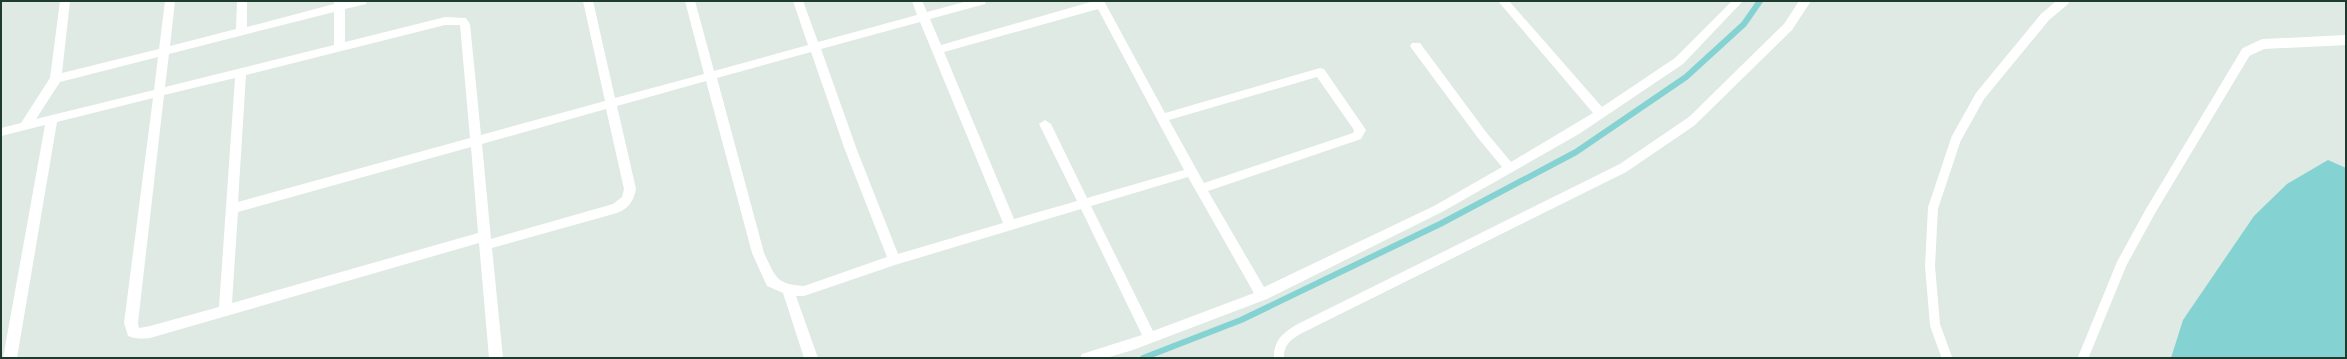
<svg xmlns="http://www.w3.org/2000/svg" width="2347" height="359" font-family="Commissioner,sans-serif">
	<rect width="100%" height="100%" fill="#deeae3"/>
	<path fill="#84d2d2" d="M2328,160L2346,168V358H2171L2183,320L2254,216L2287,184Z"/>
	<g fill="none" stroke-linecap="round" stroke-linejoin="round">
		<path stroke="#84d2d2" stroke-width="6" d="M1143,358L1241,320L1440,224L1576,152L1686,77L1744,24L1760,1"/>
		<path stroke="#fff" stroke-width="10" d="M1279,358C1278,343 1287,336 1299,329L1623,168L1692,121L1788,27L1805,1
			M1947,358L1935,325L1930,266L1933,208L1956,139L1980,96L2045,17L2064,1
			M2083,358L2122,263L2150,212L2246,52L2263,44L2346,40"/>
		<path fill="#fff" fill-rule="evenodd" d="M60,1H70L62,73L159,49L165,1H175L170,46L236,29L237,1H247V27L334,4V1H367L366,4L345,9V42L445,17L466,18L470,24L481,135L605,101L583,1H593L615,98L704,74L685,1H695L714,71L808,45L793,1H803L818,42L917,15L912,1H922L927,12L968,1H986L985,4L930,19L941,45L1094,1H1104L1165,113L1320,68L1324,69L1364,127L1366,130L1361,139L1208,191L1264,287L1434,206L1502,167L1478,138L1412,49L1410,46L1412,43H1420L1486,132L1511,162L1593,113L1498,1H1509L1602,107L1675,58L1732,1H1743L1683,64L1579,134L1442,212L1267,299L1133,350L1106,358H1080L1082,354L1142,335L1081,209L895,265L804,296H796L818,358H804L783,293L767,286L752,253L706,81L617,106L636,189C634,201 628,209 617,213L492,248L503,358H489L479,243L150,338C142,339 136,339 128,336L124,323L153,98L57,122L17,358H3L45,125L1,136V128L21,123L50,78ZM1098,9L1184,170L1087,198L1051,124L1045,120L1039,124L1077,201L1014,219L944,52ZM334,12V45L165,87L169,54ZM920,22L1003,223L898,254L857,150L821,49ZM445,25H460L470,138L238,202L246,75ZM811,52L845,150L887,257L804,286C775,284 776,277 764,253L717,78ZM158,57L154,90L36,119L60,82ZM1317,77L1354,130L1353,133L1204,183L1169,120ZM235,78L219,307L150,326L139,328L138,323L164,95ZM606,109L624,189L622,197L613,204L491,239L482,144ZM471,147L478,233L232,303L238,212ZM1188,177L1254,293L1153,331L1091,206Z"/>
	</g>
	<rect width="2347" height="359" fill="none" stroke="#1f3b2f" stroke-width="4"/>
</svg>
